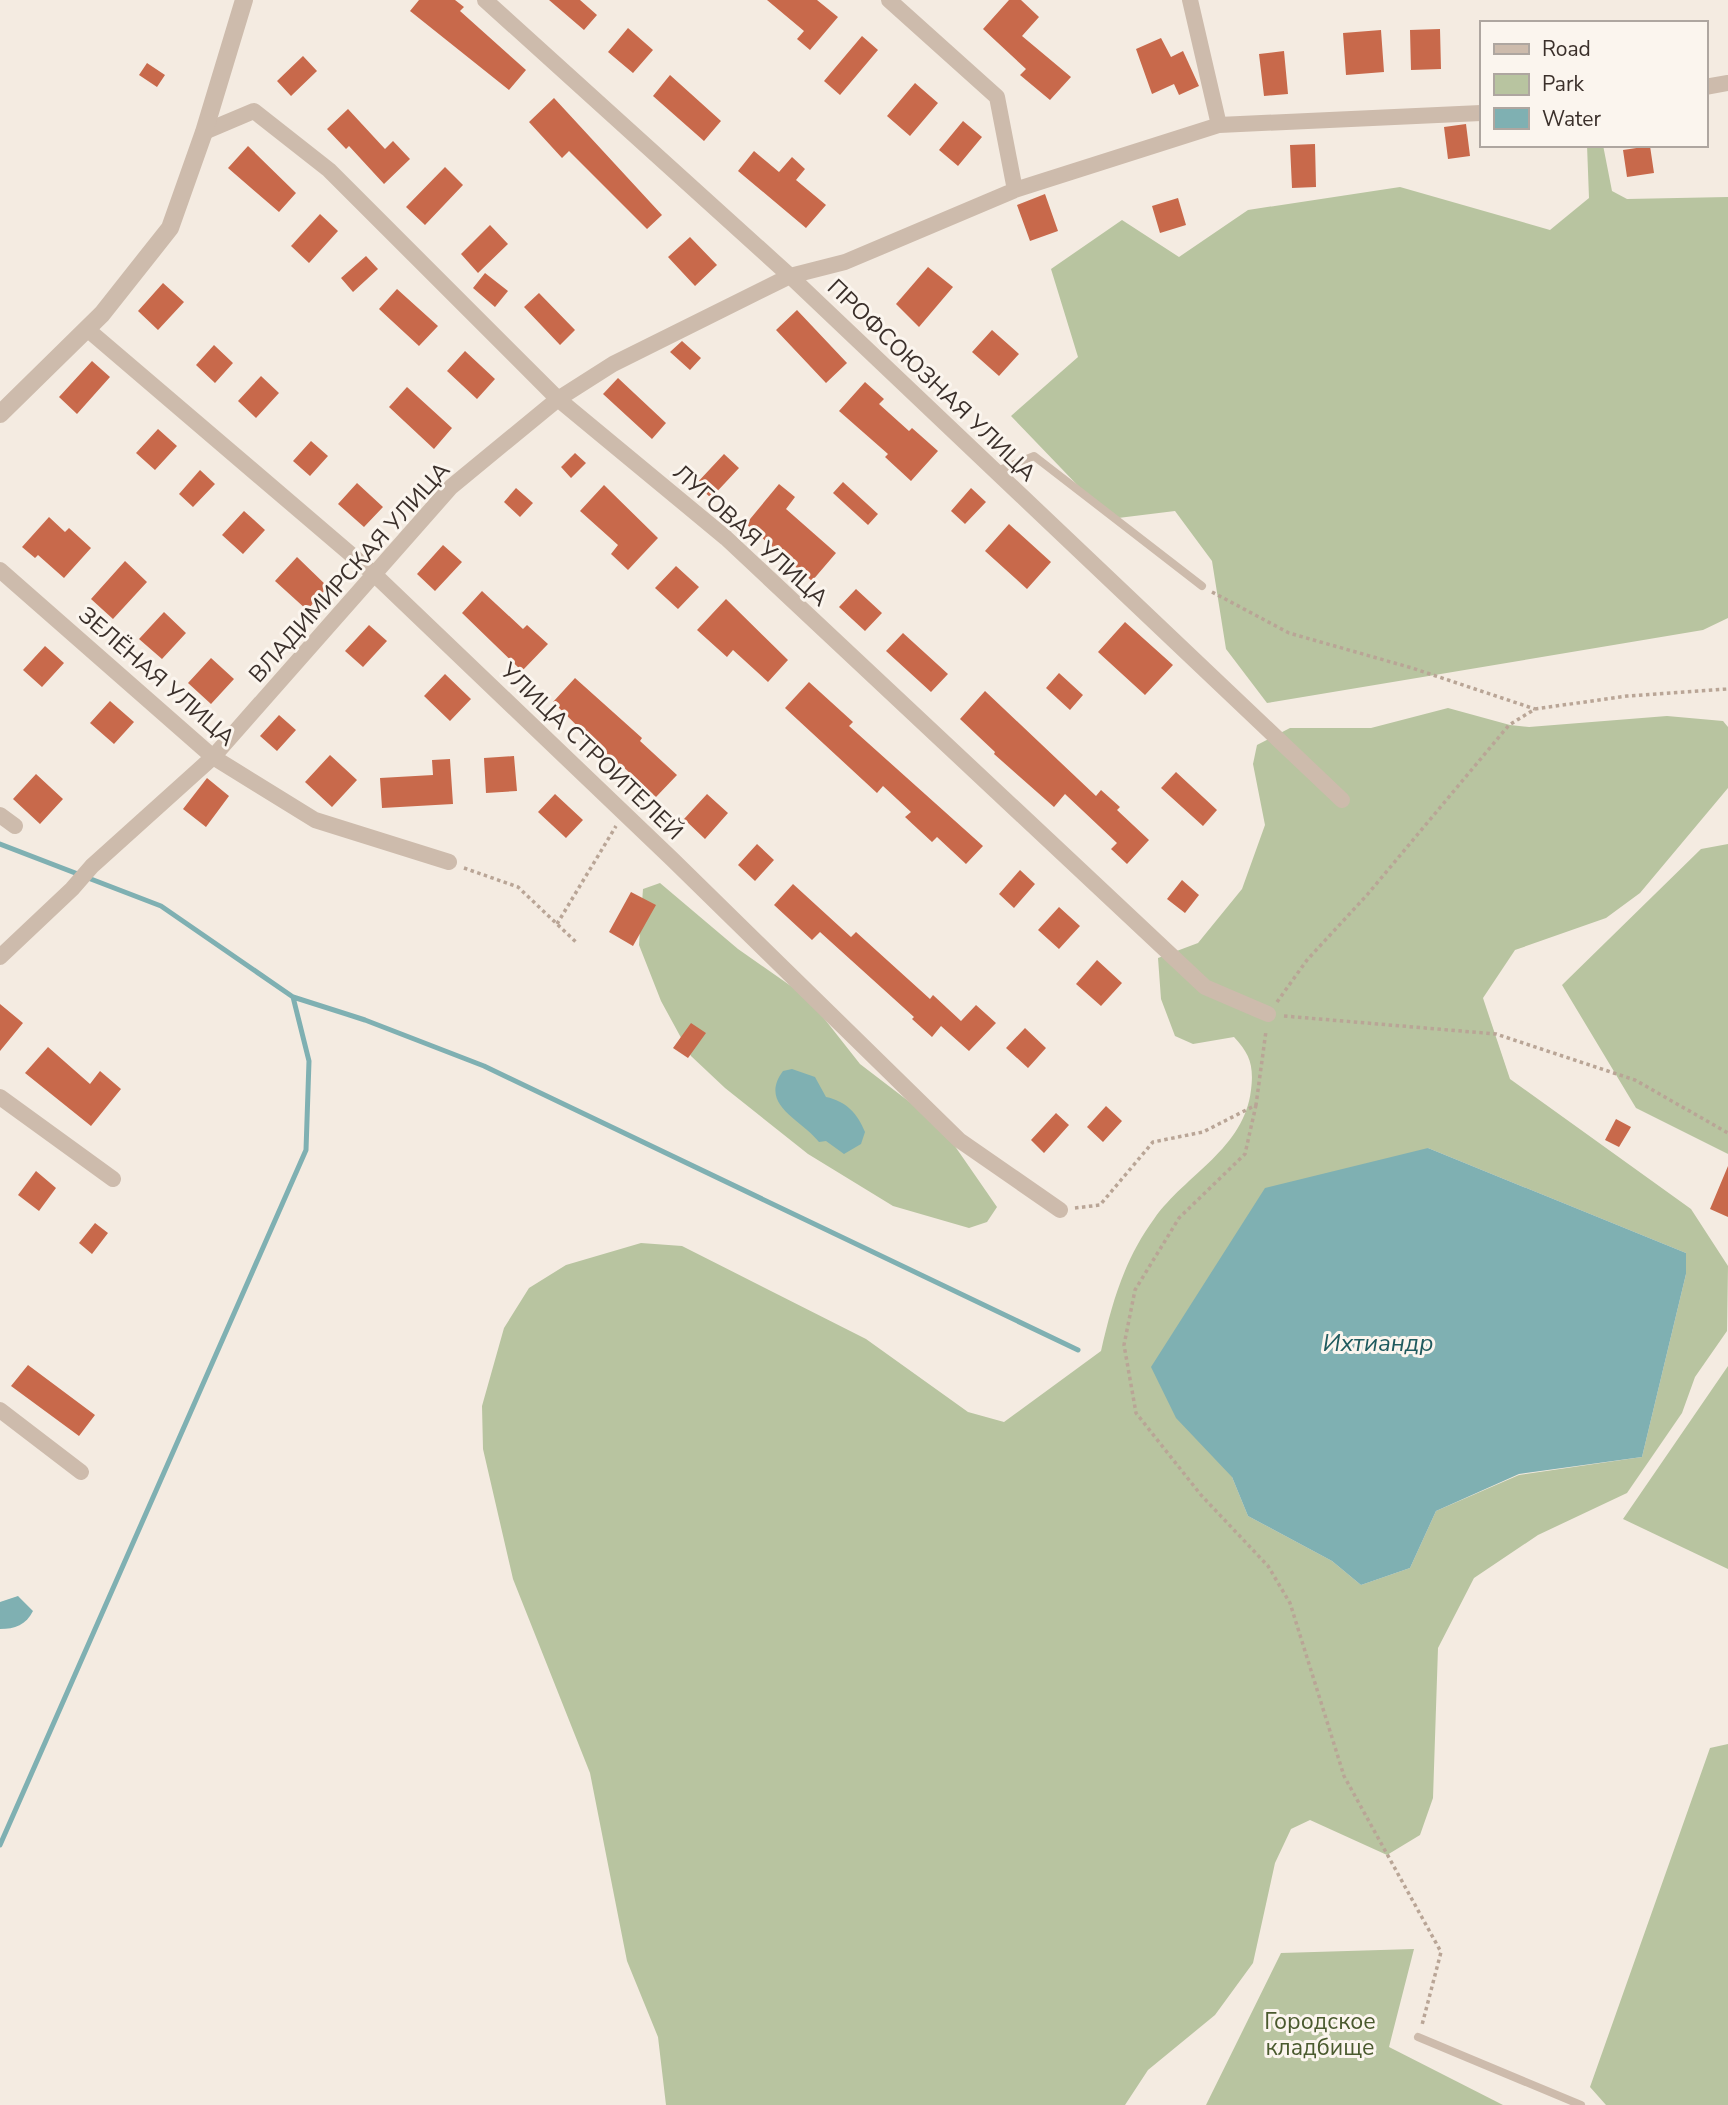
<svg xmlns="http://www.w3.org/2000/svg" width="1728" height="2105" font-family="'Nunito Sans',sans-serif">
	<rect width="100%" height="100%" fill="#f4ebe1"/>
	<path fill="#b8c4a0" fill-rule="evenodd" d="M1587,145H1603L1612,191L1627,199L1728,197V618L1703,630L1267,703L1226,649L1212,561L1175,511L1110,519L1011,416L1078,357L1051,269L1122,220L1179,257L1248,210L1400,187L1550,230L1589,198Z
		M1448,708L1510,725L1529,727L1667,716L1723,721L1728,727V788L1640,893L1606,918L1515,950L1483,998L1510,1079L1691,1209L1728,1266L1727,1331L1695,1377L1682,1413L1627,1493L1538,1535L1474,1578L1438,1648L1433,1798L1420,1835L1387,1855L1310,1820L1291,1829L1275,1863L1253,1963L1215,2015L1148,2070L1125,2105H666L658,2037L627,1961L590,1773L513,1579L483,1449L482,1406L504,1328L529,1288L566,1265L641,1243L682,1246L866,1339L968,1412L1004,1422L1101,1351C1112,1303 1124,1260 1154,1219C1187,1173 1244,1149 1251,1090C1254,1066 1250,1054 1234,1037L1193,1044L1175,1036L1161,999L1158,958L1198,943L1242,889L1265,825L1253,764L1257,745L1290,728H1371ZM1428,1148L1686,1253V1274L1642,1457L1519,1475L1436,1511L1410,1568L1361,1585L1332,1561L1248,1516L1232,1477Z
		M1728,844V1154L1636,1108L1562,985L1701,849Z
		M660,883L738,949L808,998L860,1064L941,1126L997,1207L987,1222L969,1228L893,1206L808,1154L725,1088L691,1056L661,1001L639,945L643,889Z
		M1728,1366V1569L1623,1519Z
		M1728,1744V2105H1606L1590,2087L1710,1748Z
		M1414,1949L1389,2047L1503,2105H1206L1281,1953Z"/>
	<path fill="#7fb0b2" d="M792,1069L815,1077L826,1097C846,1101 858,1114 865,1132L861,1144L844,1154L826,1141L819,1142C801,1119 758,1105 783,1071Z
		M1428,1148L1686,1253V1274L1642,1457L1519,1474L1436,1511L1410,1568L1361,1585L1332,1561L1248,1516L1232,1477L1176,1418L1151,1367L1265,1188Z
		M18,1596L33,1611C26,1625 15,1629 0,1629V1602Z"/>
	<g fill="none" stroke-linecap="round" stroke-linejoin="round">
		<path stroke="#7fb0b2" stroke-width="5" d="M0,844L161,906L293,997L365,1020L484,1066L1078,1350
			M0,1845L306,1150L309,1061L293,997"/>
	</g>
	<path fill="#c8694b" d="M419,0H455L464,7L460,11L526,70L509,90L410,11Z
		M549,0H580L597,15L584,30Z
		M767,0H817L838,17L810,50L797,39L804,31Z
		M1009,0H1021L1039,17L1022,36L1071,77L1050,100L1020,75L1026,69L983,29Z
		M628,28L653,50L633,73L608,52Z
		M1440,29L1441,69L1411,70L1410,30Z
		M1381,30L1384,72L1346,75L1343,33Z
		M862,36L878,50L840,95L824,81Z
		M1161,38L1171,57L1183,51L1199,86L1179,95L1174,84L1152,94L1136,49Z
		M1284,51L1288,94L1264,96L1259,54Z
		M303,56L317,71L291,96L277,81Z
		M147,63L165,75L157,87L139,75Z
		M670,75L721,121L704,141L653,96Z
		M915,83L938,103L910,136L887,116Z
		M554,98L662,215L647,229L569,151L562,158L529,122Z
		M348,109L385,149L393,141L410,159L384,184L349,146L346,149L327,129Z
		M963,121L982,137L958,166L939,150Z
		M1466,124L1470,156L1448,159L1444,127Z
		M1315,144L1316,187L1292,188L1290,145Z
		M248,146L296,193L279,212L228,168Z
		M1650,146L1654,173L1627,177L1623,150Z
		M754,151L779,172L792,157L805,169L796,180L826,205L806,228L738,171Z
		M445,167L463,185L425,225L406,207Z
		M1045,194L1058,231L1030,241L1017,205Z
		M1178,198L1186,225L1160,233L1152,206Z
		M320,214L338,231L309,263L291,246Z
		M490,225L508,244L478,273L461,254Z
		M690,237L717,265L695,286L668,257Z
		M366,256L378,269L353,292L341,278Z
		M928,267L953,287L919,327L896,304Z
		M485,273L508,291L495,307L473,288Z
		M163,283L184,302L158,330L138,311Z
		M397,289L438,326L419,346L379,309Z
		M539,293L575,330L560,345L524,307Z
		M797,310L847,363L826,383L776,330Z
		M992,330L1019,354L999,376L972,352Z
		M682,341L701,358L690,370L670,352Z
		M214,345L233,363L215,383L196,365Z
		M465,351L495,379L477,399L447,371Z
		M92,361L110,377L77,414L59,397Z
		M261,376L279,393L256,418L238,401Z
		M618,378L666,423L652,439L603,394Z
		M865,382L884,399L879,404L909,431L912,428L938,451L911,481L885,457L888,454L839,411Z
		M407,387L452,428L434,449L389,407Z
		M158,429L177,446L155,470L136,453Z
		M311,441L328,456L310,476L293,461Z
		M575,453L586,463L571,478L561,467Z
		M724,454L739,468L711,498L696,484Z
		M200,470L215,484L193,507L179,494Z
		M843,482L878,514L868,525L833,493Z
		M357,483L383,507L364,527L338,504Z
		M779,484L795,497L786,509L836,553L812,581L746,524Z
		M604,485L658,538L628,570L611,554L618,545L580,511Z
		M516,488L533,503L520,517L504,502Z
		M971,488L986,502L965,524L951,511Z
		M244,511L265,530L243,554L222,535Z
		M49,517L65,532L69,528L91,548L64,578L38,555L35,558L22,547Z
		M1009,524L1051,562L1027,589L985,551Z
		M443,545L462,562L435,591L417,574Z
		M297,557L328,587L307,610L275,581Z
		M125,561L147,582L113,619L91,599Z
		M676,566L699,587L678,609L655,588Z
		M856,589L882,613L865,631L839,607Z
		M482,591L523,629L527,625L548,644L522,671L462,613Z
		M726,599L788,660L768,682L733,650L727,657L697,630Z
		M164,612L186,633L162,659L139,639Z
		M1125,622L1173,665L1145,695L1098,652Z
		M369,625L387,641L363,667L345,651Z
		M903,633L948,674L931,692L886,651Z
		M45,646L64,663L42,687L23,670Z
		M211,658L234,679L211,704L188,683Z
		M1059,673L1083,695L1070,710L1046,688Z
		M445,674L471,699L450,721L424,696Z
		M575,678L642,738L640,741L677,775L656,797L619,763L617,765L553,702Z
		M809,682L853,722L849,726L983,846L966,864L937,837L932,842L905,817L911,812L883,786L877,793L785,708Z
		M985,691L1096,796L1101,790L1120,807L1117,810L1149,840L1127,864L1111,849L1117,843L1065,794L1054,807L994,754L995,752L960,719Z
		M110,701L134,722L114,744L90,723Z
		M279,715L296,730L277,751L260,736Z
		M330,755L357,780L332,807L305,782Z
		M514,756L517,791L486,793L484,758Z
		M450,759L453,804L382,808L380,778L433,775L432,760Z
		M1176,772L1217,810L1203,826L1161,788Z
		M36,774L63,799L40,824L13,799Z
		M207,778L229,796L206,827L183,809Z
		M555,794L583,820L566,838L538,812Z
		M707,794L728,813L705,839L684,819Z
		M757,844L774,860L755,881L738,865Z
		M1020,870L1035,884L1014,908L999,894Z
		M1182,880L1199,895L1185,913L1167,899Z
		M793,884L851,937L856,932L930,999L933,995L961,1021L976,1005L996,1023L969,1051L941,1026L932,1037L912,1019L914,1017L820,932L812,940L774,905Z
		M631,892L656,905L633,946L609,932Z
		M1059,907L1080,926L1059,949L1038,930Z
		M1097,960L1122,983L1101,1006L1076,984Z
		M0,1004L23,1023L0,1051Z
		M691,1023L706,1033L688,1058L673,1048Z
		M1025,1028L1046,1048L1028,1068L1006,1048Z
		M48,1047L90,1084L100,1071L121,1089L91,1126L25,1073Z
		M1106,1106L1122,1121L1103,1142L1087,1127Z
		M1056,1113L1069,1125L1044,1153L1031,1140Z
		M1616,1119L1631,1127L1619,1147L1605,1140Z
		M1728,1166V1217L1710,1209Z
		M36,1171L56,1188L39,1211L18,1195Z
		M95,1223L108,1233L92,1254L79,1243Z
		M28,1365L95,1415L79,1436L11,1386Z"/>
	<g fill="none" stroke-linecap="round" stroke-linejoin="round">
		<path stroke="#b9a596" stroke-width="3.5" stroke-dasharray="3.5 3.5" stroke-linecap="butt" d="M1212,592L1289,633L1412,668L1535,709
			M464,868L518,887L578,944
			M557,924L616,826
			M1277,1002L1307,960L1367,895L1509,725L1535,709L1627,696L1728,689
			M1284,1016L1496,1034L1635,1080L1728,1133
			M1256,1105L1245,1154L1179,1218L1135,1290L1124,1345L1136,1413L1201,1495L1268,1566L1290,1603L1344,1776L1441,1952L1422,2025
			M1075,1208L1100,1205L1153,1142L1203,1132L1256,1105L1266,1031"/>
		<path stroke="#cdbbac" stroke-width="8" d="M997,471L1034,456L1202,586
			M1418,2037L1581,2105"/>
		<path stroke="#cdbbac" stroke-width="16" d="M485,0L790,276L1342,800
			M889,0L997,97L1015,190
			M1190,0L1219,125
			M1705,87L1728,83
			M204,132L254,111L329,170L558,399L726,538L1205,987L1268,1014
			M87,329L375,575L672,859L959,1140L1060,1210
			M0,570L213,757L315,820L449,862
			M0,815L15,826
			M0,957L72,889L92,866L213,757L451,487L558,399L613,364L790,276L845,262L1015,190L1219,125L1481,113
			M0,1097L113,1179
			M0,1410L81,1472"/>
		<path stroke="#cdbbac" stroke-width="18" d="M0,414L102,314L170,228L204,132L244,0"/>
	</g>
	<g text-anchor="middle" stroke-width="6" stroke-linejoin="round" paint-order="stroke">
		<g font-size="23" fill="#3b302b" stroke="#fbf5ee">
			<text transform="translate(932 380) rotate(44)" y="8">ПРОФСОЮЗНАЯ УЛИЦА</text>
			<text transform="translate(751 535) rotate(42)" y="8">ЛУГОВАЯ УЛИЦА</text>
			<text transform="translate(349 572) rotate(-48)" y="8">ВЛАДИМИРСКАЯ УЛИЦА</text>
			<text transform="translate(157 676) rotate(41)" y="8">ЗЕЛЁНАЯ УЛИЦА</text>
			<text transform="translate(592 751) rotate(44)" y="8">УЛИЦА СТРОИТЕЛЕЙ</text>
		</g>
		<g font-size="23" fill="#4a5a2e" stroke="#fbf5ee">
			<text x="1320" y="2029">Городское<tspan x="1320" dy="26">кладбище</tspan></text>
		</g>
		<g font-size="24" font-style="italic" fill="#1f5a5e" stroke="#fbf5ee">
			<text x="1378" y="1351">Ихтиандр</text>
		</g>
	</g>
	<rect x="1480" y="21" width="228" height="126" fill="#fbf5ee" stroke="#aea6a0" stroke-width="2"/>
	<rect x="1494" y="44" width="35" height="10" fill="#cdbbac" stroke="#aea6a0" stroke-width="2"/>
	<text x="1542" y="56" font-size="21" fill="#3b302b">Road</text>
	<rect x="1494" y="74" width="35" height="21" fill="#b8c4a0" stroke="#aea6a0" stroke-width="2"/>
	<text x="1542" y="91" font-size="21" fill="#3b302b">Park</text>
	<rect x="1494" y="108" width="35" height="21" fill="#7fb0b2" stroke="#aea6a0" stroke-width="2"/>
	<text x="1542" y="126" font-size="21" fill="#3b302b">Water</text>
</svg>
